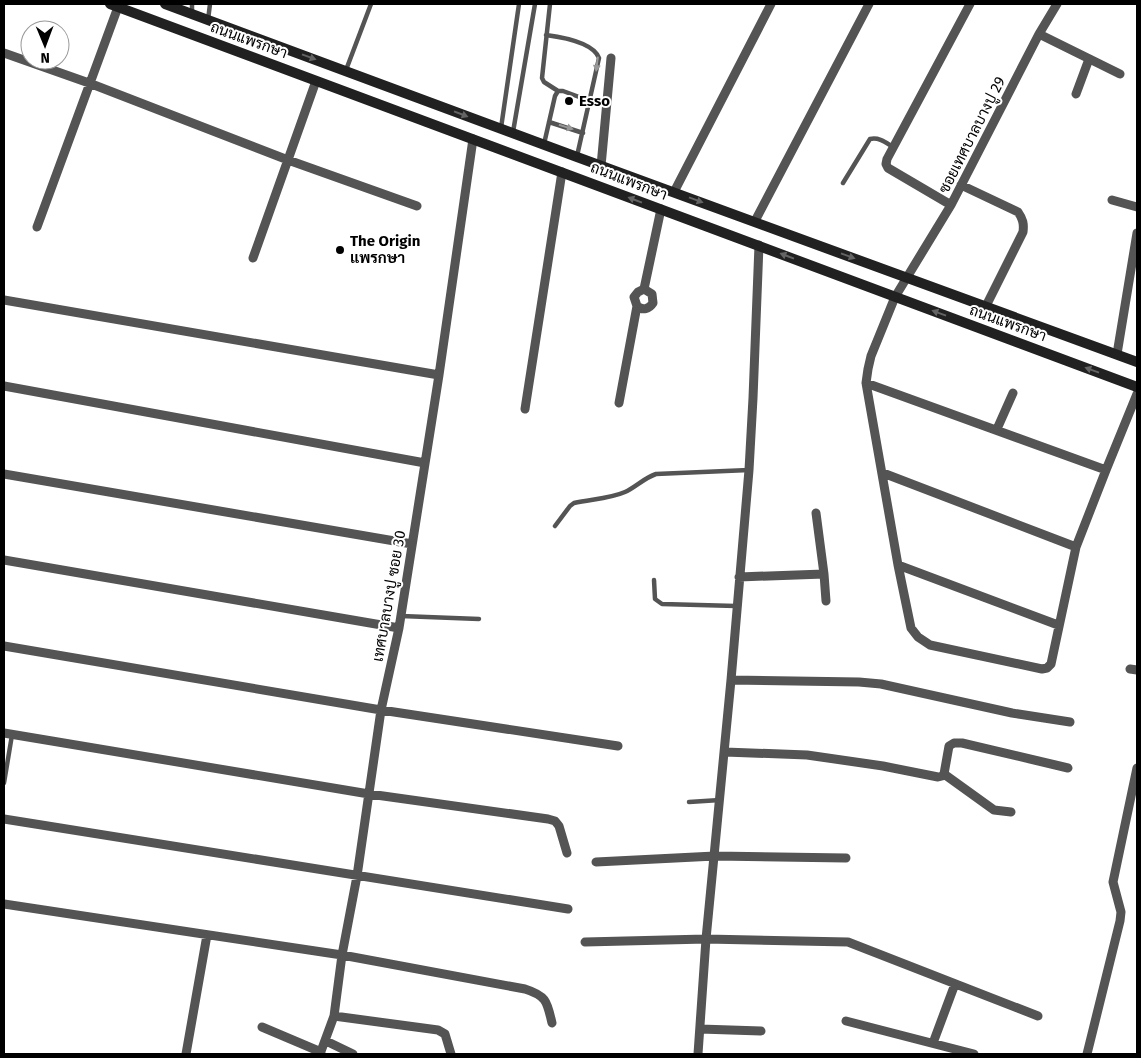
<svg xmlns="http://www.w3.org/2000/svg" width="1141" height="1058" font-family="'Fira Sans',Sarabun,sans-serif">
	<rect width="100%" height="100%" fill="#fff"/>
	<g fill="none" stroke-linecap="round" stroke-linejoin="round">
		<path stroke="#545454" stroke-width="4.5" d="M550,4L542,78L544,82L558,91
			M192,13V4
			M208,20L210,4
			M546,35C561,37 593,42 599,58L577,156
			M346,70L371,4
			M549,122L583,133
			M501,128L519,4
			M513,132L535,4
			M544,144L555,96L558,91H563L590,101
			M843,183L870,139C879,137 885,142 893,147
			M555,526L570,506L574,503C591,499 609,499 625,492C636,487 644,478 656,474L749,470
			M654,580L655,599L662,604L736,606
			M401,616L479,619
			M4,783L12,735
			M689,802L720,800"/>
		<path stroke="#545454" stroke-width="9" d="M1057,4L1039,34L951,205L895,297L871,356L868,369L866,383L898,565L911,628L918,637L930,645L1042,669L1047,668L1051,664L1076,547L1106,470L1137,394
			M1039,34L1120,74
			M4,53L89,83L288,160L417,206
			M1076,94L1089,59
			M601,166L611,58
			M961,185L1018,212C1023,219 1024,224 1023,232L986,306
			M674,192L771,4
			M1112,200L1137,207
			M951,205L888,168L886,164L887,159L970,4
			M755,221L869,4
			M37,227L118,7
			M253,258L316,81
			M644,289L661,209
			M4,300L439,375
			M1117,354L1137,233
			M866,383L1106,470
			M4,386L425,463
			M619,403L637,306L634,297L638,292L644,289L652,294L653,303C649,309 643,311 637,306
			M525,409L562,172
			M997,429L1013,393
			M883,473L1076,547
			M4,474L412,544
			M4,560L399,628
			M898,565L1058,625
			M824,574L826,601
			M739,577L824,574L816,513
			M4,646L381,710L618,746
			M1130,669L1137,670
			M731,680L859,682L881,684L1012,713L1070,722
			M4,733L369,794L548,819L555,821L559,826L567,853
			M725,752L807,755L883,766L938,777L942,776L944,774L949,746L954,743H962L1068,768
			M944,774L994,810L1011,812
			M4,819L568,909
			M596,862L715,856L846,858
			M4,904L342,955L525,989C547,996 547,1002 552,1023
			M585,942L706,939L848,942L1038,1016
			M334,1016L438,1030L445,1034L451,1054
			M846,1021L974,1054
			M262,1027L321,1052
			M700,1029L761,1031
			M326,1041L353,1054
			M933,1043L955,984
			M186,1054L207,935
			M320,1054L334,1016L342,955L357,876L381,710L399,628L439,375L473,139
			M698,1054L706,939L731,680L749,470L753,398L759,245
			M1087,1054L1120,921L1121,912L1113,882L1137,768"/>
		<path stroke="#212121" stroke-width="10" d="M110,4L1137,387
			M165,4L577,157L1137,362"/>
	</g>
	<defs><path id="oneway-solid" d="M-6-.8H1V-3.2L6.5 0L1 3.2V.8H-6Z" transform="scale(1.25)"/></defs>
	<g fill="#646464">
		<use href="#oneway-solid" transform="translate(309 57) rotate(20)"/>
		<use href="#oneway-solid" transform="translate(461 114) rotate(21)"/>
		<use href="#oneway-solid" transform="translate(635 200) rotate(-159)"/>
		<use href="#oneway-solid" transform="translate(696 200) rotate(20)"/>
		<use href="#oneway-solid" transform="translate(787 256) rotate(-159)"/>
		<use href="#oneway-solid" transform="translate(848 256) rotate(20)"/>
		<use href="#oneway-solid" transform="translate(939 313) rotate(-160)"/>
		<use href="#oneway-solid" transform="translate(1092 370) rotate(-160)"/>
	</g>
	<g fill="#989898">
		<use href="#oneway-solid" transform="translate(597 64) rotate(97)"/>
		<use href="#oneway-solid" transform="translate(566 127) rotate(18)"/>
	</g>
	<g fill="#000" stroke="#fff" stroke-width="2">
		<circle cx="569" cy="101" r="5"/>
		<circle cx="340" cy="250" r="5"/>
	</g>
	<g text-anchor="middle" stroke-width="4" stroke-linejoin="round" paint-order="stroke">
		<g font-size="15" fill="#000" stroke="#fff">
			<text transform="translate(249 40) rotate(20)" y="5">ถนนแพรกษา</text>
			<text transform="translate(972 135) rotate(-63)" y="5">ซอยเทศบาลบางปู 29</text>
			<text transform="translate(629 181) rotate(21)" y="5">ถนนแพรกษา</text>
			<text transform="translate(1008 323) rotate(20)" y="5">ถนนแพรกษา</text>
			<text transform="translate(389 596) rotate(-80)" y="5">เทศบาลบางปู ซอย 30</text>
		</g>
		<g font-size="15" font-weight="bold" fill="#000" stroke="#fff" text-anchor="start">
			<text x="579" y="106">Esso</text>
			<text x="350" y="246">The Origin<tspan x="350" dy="17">แพรกษา</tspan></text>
		</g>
	</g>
	<rect width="1141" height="1058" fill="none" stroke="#000000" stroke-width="10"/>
	<g transform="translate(45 45) rotate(179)"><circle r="24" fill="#ffffff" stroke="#999999"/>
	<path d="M0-4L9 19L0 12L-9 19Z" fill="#000000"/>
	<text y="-8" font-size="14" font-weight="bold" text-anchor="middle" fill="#000000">N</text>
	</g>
</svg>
